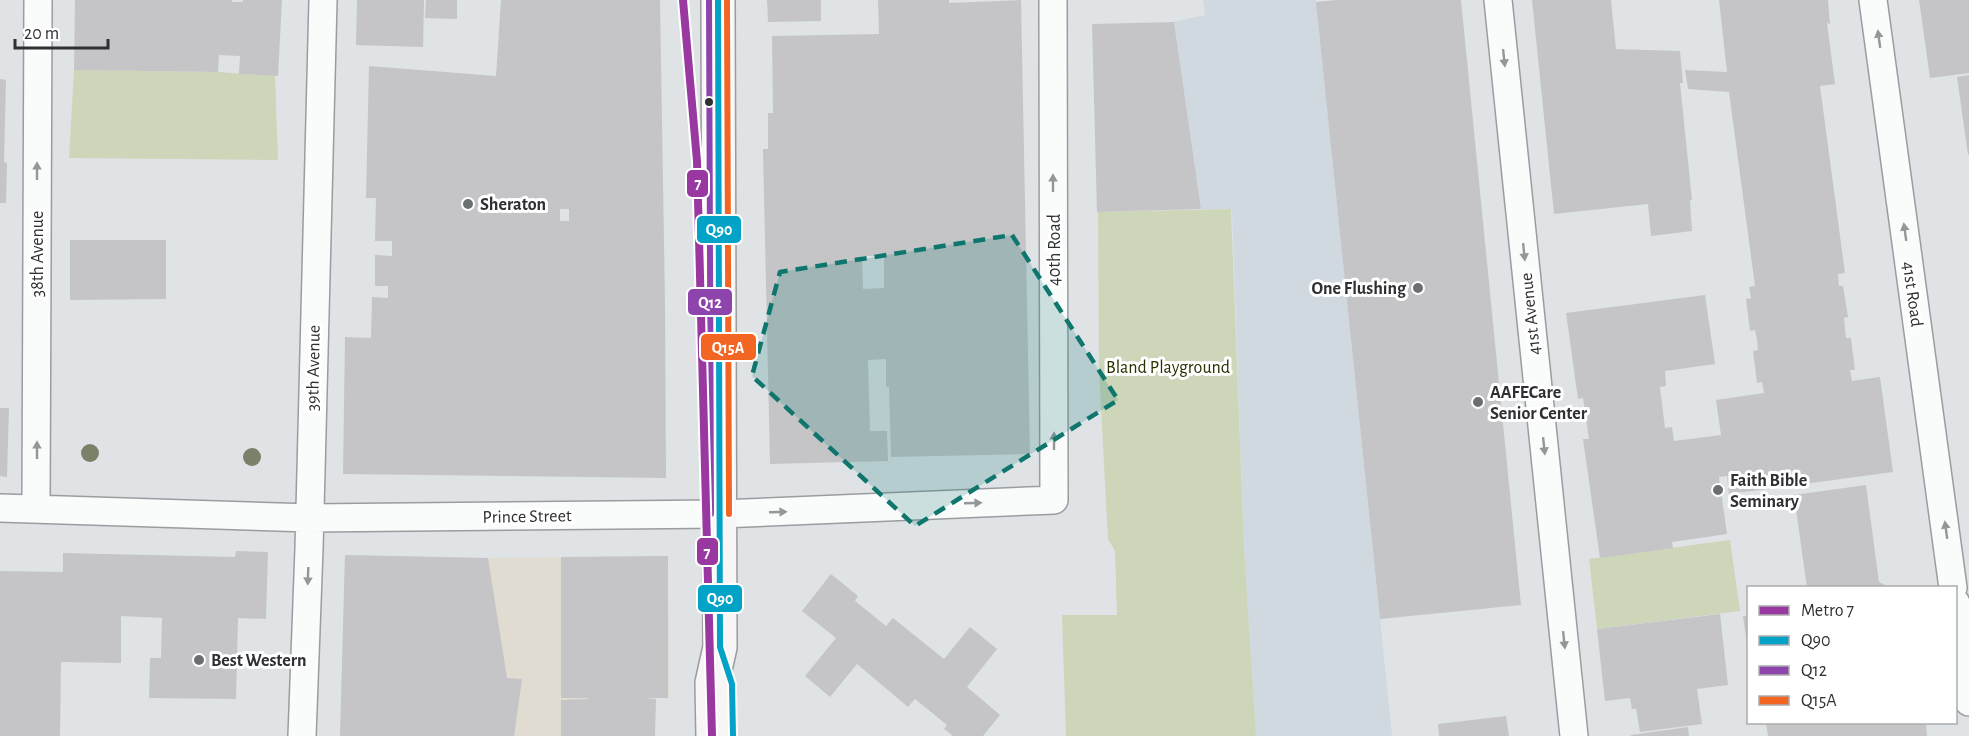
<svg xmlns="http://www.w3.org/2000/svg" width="1969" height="736" font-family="'Alegreya Sans',sans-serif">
	<rect width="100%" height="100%" fill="#dfe3e6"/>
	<path fill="#e0dcd2" d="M345,555L488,558L668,556L669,698L561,701V736H340Z"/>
	<path fill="#d0d8e0" d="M1203,0H1316L1392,736H1256L1244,547L1232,210L1201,209L1174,22L1205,15Z"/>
	<path fill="#cdd6b8" d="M74,70L218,72L275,76L278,160L69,158Z
		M1231,209L1244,547L1256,736H1066L1062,615H1117L1115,551L1108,539L1099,370L1098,212Z
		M1730,540L1740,611L1597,629L1589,559Z"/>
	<path fill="#c5c5c7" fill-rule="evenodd" d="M75,0H232V2H243V0H282L278,76L239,74L240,56L219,55L218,72L74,70Z
		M357,0H424L423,47L356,45Z
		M426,0H457V19L425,18Z
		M501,0H660L665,304L666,478L343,474L345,337L371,338L372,297L388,298V286H375V255L392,256V241H375L376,198H366L369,66L496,76ZM560,209H569V221H560Z
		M767,0H821V21L768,22Z
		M878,0H949V3L1021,0L1030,454L891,457L889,387H886V359L868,360L870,431H887L888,461L770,464L763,149H768V113H773L772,36L879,34ZM862,256H884V288L863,289Z
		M1337,0H1461L1521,605L1380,619L1316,2Z
		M1532,0H1611L1616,49L1680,51L1683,83H1680L1692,200H1690L1692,231L1651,236L1648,204L1554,214Z
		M1719,0H1828L1830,24L1827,23L1835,84L1820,86L1845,273L1838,274L1839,286H1843L1848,317L1844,318L1846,338H1851L1855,370H1850L1852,381L1880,377L1893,472L1729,494L1727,476L1719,477L1727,534L1672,542L1673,548L1600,558L1583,439H1589L1583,398L1578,399L1566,313L1705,295L1715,364L1665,371L1666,386L1660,387L1665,428L1672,427L1674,441L1721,435L1716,400L1764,393L1762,382L1757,383L1753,351L1758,350L1757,340L1755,330L1750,331L1746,299L1751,298L1749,287L1755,286L1729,92L1688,89L1685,70L1727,72Z
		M1919,0H1969V73L1930,78Z
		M1174,22L1201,209L1097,212L1092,24Z
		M1969,75V155H1968L1957,77Z
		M0,79L6,80L4,162L7,163L6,203H0Z
		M70,240H166V299L70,300Z
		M0,408H9L7,477L0,476Z
		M1866,485L1879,582L1885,585L1886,588H1807L1794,495Z
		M236,551L268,552L266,619L238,618L236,699L149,698L150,658H161L162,618L121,616V663L61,662L60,736H0V571L63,572V553L235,557Z
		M345,555L488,558L507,678L522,679L514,736H340Z
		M668,556V698H644L656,699L655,736H561V700L588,699V698H561V557Z
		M831,574L858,596L855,601L886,626L893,618L944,659L970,627L997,649L967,687L1000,715L983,736H953L944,729L947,725L915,699L908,707L857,664L830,697L805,676L836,638L802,611Z
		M1720,614L1728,685L1697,689L1702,724L1640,732L1636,709H1632L1630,698L1605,701L1597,629Z
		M1743,616H1748V644L1747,645Z
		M1506,716L1509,736H1439L1438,724Z
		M1766,723H1926L1927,736H1768Z
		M1688,727L1689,736H1631V735Z"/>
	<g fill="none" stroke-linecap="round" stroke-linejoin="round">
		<g stroke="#9a9d9f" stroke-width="30">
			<path id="minor" d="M1498,0L1574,736
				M1873,0L1953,588
				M0,508L310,518L720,514L1054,500L1053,0
				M36,508L38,0
				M1956,603L1969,702
				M302,736L309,549L323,0"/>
		</g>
		<g stroke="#9a9d9f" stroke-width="36">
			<path id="secondary" d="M713,736L712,683L720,647L718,0"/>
		</g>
		<use href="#minor" stroke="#fafbfb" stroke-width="27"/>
		<use href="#secondary" stroke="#f7f5f6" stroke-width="33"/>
		<g stroke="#fff" stroke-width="10">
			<path id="bus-1" d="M718,0L720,647L732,684L733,736"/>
		</g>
		<g stroke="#fff" stroke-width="10">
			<path id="bus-2" d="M709,0L711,514"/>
		</g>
		<g stroke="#fff" stroke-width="10">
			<path id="bus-3" d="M727,0L729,514"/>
		</g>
		<use href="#bus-1" stroke="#02a3c6" stroke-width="6"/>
		<use href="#bus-2" stroke="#8e44ad" stroke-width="6"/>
		<use href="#bus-3" stroke="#f26522" stroke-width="6"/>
		<g stroke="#fff" stroke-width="12">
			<path id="metro-1" d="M683,0L697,161L712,736"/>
		</g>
		<use href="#metro-1" stroke="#9a38a1" stroke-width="8"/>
	</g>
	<g fill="#7b8168">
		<circle cx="90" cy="453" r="9"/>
		<circle cx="252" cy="457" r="9"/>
	</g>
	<defs><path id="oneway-solid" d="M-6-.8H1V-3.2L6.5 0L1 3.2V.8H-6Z" transform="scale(1.5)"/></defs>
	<g fill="#949697">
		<use href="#oneway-solid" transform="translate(1879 39) rotate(-98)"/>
		<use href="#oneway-solid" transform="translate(1504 58) rotate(84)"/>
		<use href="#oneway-solid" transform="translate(37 171) rotate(-90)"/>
		<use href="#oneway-solid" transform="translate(1053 183) rotate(-90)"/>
		<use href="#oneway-solid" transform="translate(1905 232) rotate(-98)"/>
		<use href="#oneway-solid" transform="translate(1524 252) rotate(84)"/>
		<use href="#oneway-solid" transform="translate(1054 441) rotate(-90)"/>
		<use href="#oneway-solid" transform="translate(1544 446) rotate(84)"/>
		<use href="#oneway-solid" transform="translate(37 450) rotate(-90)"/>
		<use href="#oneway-solid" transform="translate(973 503) rotate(-2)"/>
		<use href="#oneway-solid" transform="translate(778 512) rotate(-2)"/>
		<use href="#oneway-solid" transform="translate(1946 530) rotate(-98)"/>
		<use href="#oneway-solid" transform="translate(308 576) rotate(92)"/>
		<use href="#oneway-solid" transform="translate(1564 640) rotate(84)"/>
	</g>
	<path fill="#0f766e" fill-opacity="0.2" stroke="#0f766e" stroke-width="4.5" stroke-dasharray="12 8" stroke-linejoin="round" d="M1012,235L1118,400L915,526L752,376L780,272Z"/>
	<circle fill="#2e3033" stroke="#fff" stroke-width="2" cx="709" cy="102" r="5"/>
	<g fill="#6c6f72" stroke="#fff" stroke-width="2">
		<circle cx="468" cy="204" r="6"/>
		<circle cx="1418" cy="288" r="6"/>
		<circle cx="1478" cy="402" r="6"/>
		<circle cx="1718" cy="490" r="6"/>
		<circle cx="199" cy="660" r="6"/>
	</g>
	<g text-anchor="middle" stroke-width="6" stroke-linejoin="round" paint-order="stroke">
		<g font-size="18" font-weight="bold" fill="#2e3033" stroke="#fff" text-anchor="start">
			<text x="480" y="210">Sheraton</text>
			<text x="1406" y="294" text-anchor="end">One Flushing</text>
			<text x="1490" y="398">AAFECare<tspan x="1490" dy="21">Senior Center</tspan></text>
			<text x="1730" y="486">Faith Bible<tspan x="1730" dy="21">Seminary</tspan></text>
			<text x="211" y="666">Best Western</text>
		</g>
		<g font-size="18" fill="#2e3033" stroke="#fff">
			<text transform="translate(1054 250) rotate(-90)" y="6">40th Road</text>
			<text transform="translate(37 254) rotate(-90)" y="6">38th Avenue</text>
			<text transform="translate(1913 294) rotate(82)" y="6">41st Road</text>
			<text transform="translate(1530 314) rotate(-96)" y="6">41st Avenue</text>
			<text transform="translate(313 368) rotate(-89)" y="6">39th Avenue</text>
			<text transform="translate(527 516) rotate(-1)" y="6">Prince Street</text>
		</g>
		<g font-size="18" fill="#293100" stroke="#fff">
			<text x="1168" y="373">Bland Playground</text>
		</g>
	</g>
	<g stroke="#fff" stroke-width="2">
		<rect x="686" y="169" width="23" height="29" rx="6" fill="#9a38a1"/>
		<rect x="696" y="215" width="46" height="29" rx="6" fill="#02a3c6"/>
		<rect x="687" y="288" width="46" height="28" rx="6" fill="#8e44ad"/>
		<rect x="700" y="333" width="57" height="28" rx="6" fill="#f26522"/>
		<rect x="696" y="537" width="23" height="29" rx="6" fill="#9a38a1"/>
		<rect x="697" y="584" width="46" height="29" rx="6" fill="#02a3c6"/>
	</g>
	<g font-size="16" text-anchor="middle" font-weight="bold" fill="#fff">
		<text x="698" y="189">7</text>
		<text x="719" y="235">Q90</text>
		<text x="710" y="308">Q12</text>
		<text x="728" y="353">Q15A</text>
		<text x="707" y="558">7</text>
		<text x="720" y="604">Q90</text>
	</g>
	<rect x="1747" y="586" width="210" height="138" fill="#ffffff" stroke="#abacad" stroke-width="1.5"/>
	<rect x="1759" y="606" width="30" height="9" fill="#9a38a1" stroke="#abacad" stroke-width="1.5"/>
	<text x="1801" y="616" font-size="18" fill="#2e3033">Metro 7</text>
	<rect x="1759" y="636" width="30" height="9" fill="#02a3c6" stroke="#abacad" stroke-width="1.5"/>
	<text x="1801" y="646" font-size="18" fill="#2e3033">Q90</text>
	<rect x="1759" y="666" width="30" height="9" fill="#8e44ad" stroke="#abacad" stroke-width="1.5"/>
	<text x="1801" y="676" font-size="18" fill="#2e3033">Q12</text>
	<rect x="1759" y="696" width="30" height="9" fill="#f26522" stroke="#abacad" stroke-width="1.5"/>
	<text x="1801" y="706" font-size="18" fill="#2e3033">Q15A</text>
	<path d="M15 39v9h93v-9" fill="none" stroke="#2e3033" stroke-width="3"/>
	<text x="24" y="39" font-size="18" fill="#2e3033" stroke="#ffffff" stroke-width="4.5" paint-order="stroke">20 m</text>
</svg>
